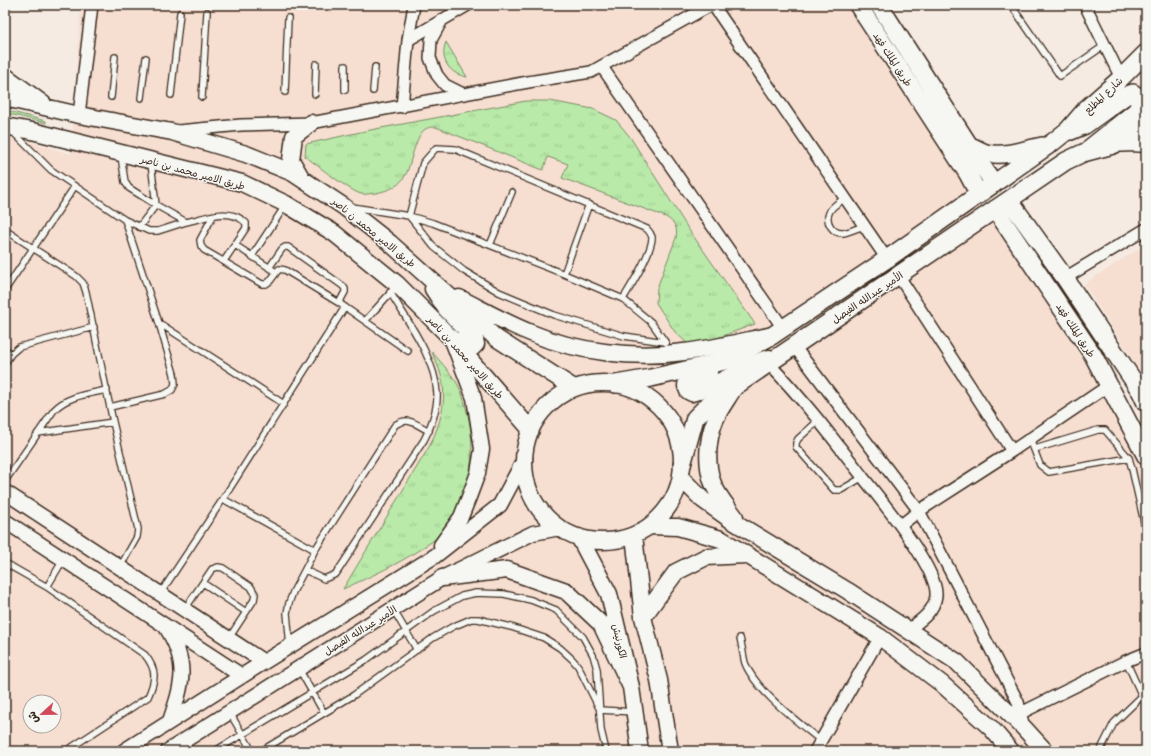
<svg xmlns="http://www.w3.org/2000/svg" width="1151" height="756" font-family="Mali,'Playpen Sans Arabic',sans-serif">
	<defs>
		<pattern id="grass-tufts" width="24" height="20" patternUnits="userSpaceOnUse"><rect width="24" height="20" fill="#b9eaa9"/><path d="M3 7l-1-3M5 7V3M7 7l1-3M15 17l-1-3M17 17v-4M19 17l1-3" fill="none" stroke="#a0c991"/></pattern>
	</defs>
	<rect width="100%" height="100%" fill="#f6ebe3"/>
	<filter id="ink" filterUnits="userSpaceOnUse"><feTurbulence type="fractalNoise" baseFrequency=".025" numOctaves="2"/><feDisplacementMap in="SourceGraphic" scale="8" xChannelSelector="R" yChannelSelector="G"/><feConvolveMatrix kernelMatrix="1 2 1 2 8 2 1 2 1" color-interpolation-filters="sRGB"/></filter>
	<g filter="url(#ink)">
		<path fill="#f6ded1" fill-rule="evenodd" d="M81,5H848L1115,406L1144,477L1146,484V751H5V134L71,154ZM30,702H54V726H30Z
			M1146,244V367L1140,371L1084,284Z"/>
		<path fill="url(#grass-tufts)" stroke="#7a8a64" d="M446,42L467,77C449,74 439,59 446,42Z
			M526,101H550L593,109L616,120L630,137L689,230L755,324L693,347L687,343L675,332L656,303L657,288L676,238C678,227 675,223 666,217L562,178L568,164L548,157L543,170L436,127C431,127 428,127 424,130C416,136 411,162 407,172C401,186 390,190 376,193C372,193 365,195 361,194C350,191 315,164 305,156L306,144L365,131Z
			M5,110L46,121V123L5,113Z
			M432,352C440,361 448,370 455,380C461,389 464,399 466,408C480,454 469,506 434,540C429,544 423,547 419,550C395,566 369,577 343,589L429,447C440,425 448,400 441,375C439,367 435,360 432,352Z"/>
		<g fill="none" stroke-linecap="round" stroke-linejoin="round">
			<g stroke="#3b2a1e" stroke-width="8">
				<path id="service" d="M1011,5L1060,76L1105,45
					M345,90V66
					M373,91L375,67
					M285,92L288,18
					M315,94L316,64
					M171,95L180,13
					M111,97L115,57
					M202,97L207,12
					M141,98L146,58
					M13,132L51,170L125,220L149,231H158L186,222
					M5,139L9,132
					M121,156L125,182L129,188L156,205L139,227
					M151,163L156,205L186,222C205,218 230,206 246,223V228L224,261
					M845,198C840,202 831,206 829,213C825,222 833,234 843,233C850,232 857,228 864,226
					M352,207L409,216L433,223L564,274L623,299L651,322L666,343
					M213,216L200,240L201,246L204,250L262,284H266L270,281L279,269L285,270L339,303L408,351
					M5,230L76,276L83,283L86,292L113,422L138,529L137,537L120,567
					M235,245L276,272
					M490,245L512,192
					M252,256L285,206
					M269,268L282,249L285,247H288L343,286L345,289V292L339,303
					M564,274L589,204
					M5,290L75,186
					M623,299C631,286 653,251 652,237C651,234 649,231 647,229L455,149L436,148L423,163L409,216L434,247L464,271L499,292L554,315L624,336L665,342
					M365,321L393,290
					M159,323L284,404
					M5,349L11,354
					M5,363L11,354L19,347L94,327
					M110,407L165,394L172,390L175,384L174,374L159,323L125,220
					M819,420L798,439L796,443V447L834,490H841L863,477
					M38,433L113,422
					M1030,439L1040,465L1049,472L1129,458
					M1035,449L1098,430H1105L1129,458L1132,469L1146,531
					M5,481L54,410C67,396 89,394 107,390
					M223,499L315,550
					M5,563L47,587L145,655C157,670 156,679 148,697L66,751
					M305,570L324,579L336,574L424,440C431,426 438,409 437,393C435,358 408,322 390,292
					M203,583L246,612
					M47,587L63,560
					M160,594L223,499L345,307
					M185,609L212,569L218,567L223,568L251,587L255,594L254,600L229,638
					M393,609L417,650
					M740,638C742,646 743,655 745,663C756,691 798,722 821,741
					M290,646L287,613L289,603L293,592L315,550L395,425C409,416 415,424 429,431
					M1126,661L1142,696
					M299,669L324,713
					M600,710L634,712
					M230,713L252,751
					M215,751L366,660L434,611L462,596L476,593L504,594L531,600L556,610L583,637L593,655L597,669L601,730L606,751
					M261,751L354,695L433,638L452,627L471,619H478L511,627L544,638L560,648L572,659L578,666L599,708
					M1100,751L1114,723L1142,696L1146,694"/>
			</g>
			<g stroke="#3b2a1e" stroke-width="14">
				<path id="minor" d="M713,5L887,259
					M1085,5L1121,78
					M442,20L431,40L430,58L437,75L445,85L463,94
					M408,40L468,5
					M602,67L783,328
					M402,107L408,40L414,5
					M79,115L92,5
					M178,131L241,125L311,123L528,82L591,72L711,5
					M898,275L1012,451
					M1065,278L1146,229
					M794,346L919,511L1018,702L1024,728
					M769,364C803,399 832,437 862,476C879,498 939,569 936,596C934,612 920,621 908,630
					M901,525L919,511L1012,451L1108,386
					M1021,713L1126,661L1146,653
					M815,751L880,637"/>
			</g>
			<g stroke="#3b2a1e" stroke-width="17">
				<path id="tertiary" d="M1113,145L1132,144L1146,145
					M5,492L264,662
					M5,521L242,676
					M441,545L461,517L469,497L478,473L482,449L474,398L453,343
					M166,627C189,663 183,683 170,721
					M124,751L264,662L435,556L500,505L525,458
					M168,751L442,578L533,533L560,528"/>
			</g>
			<g stroke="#3b2a1e" stroke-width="19">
				<path id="secondary" d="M5,76L43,104
					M5,98L79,115L172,132L246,154L293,173L343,206L390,243L496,338L574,388
					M5,126L32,131L242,183L286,204L334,233L397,284L451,338L531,430
					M302,179L291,160L294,136L311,123
					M433,289L446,309L475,339L476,344L472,348H467L454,340
					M459,298C483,310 506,323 531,333C576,352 635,359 684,352C712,349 740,342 768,336
					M709,372L687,379L686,386L688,391L692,393C707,388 721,381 735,374C746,368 757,361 769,358
					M524 462a79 79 0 1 1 158 0a79 79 0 1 1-158 0Z
					M681,478L703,500L731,520L848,591L957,662L1024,728L1045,751
					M735,517C727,506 716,494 712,481C705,459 708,432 719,412C724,403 730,395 735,386
					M650,526L678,527L721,539L880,637L942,684L991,728L1011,751
					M634,535L643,617L659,680L670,751
					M579,537L609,594L631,687L640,751
					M442,578L507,570L566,591L601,624L631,687
					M643,617L676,572L706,557L745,555"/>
			</g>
			<g stroke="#3b2a1e" stroke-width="20">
				<path id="primary" d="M858,5L968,174L979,195
					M879,5L994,184
					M1071,131L1085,125L1125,96L1133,93C1141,98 1141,105 1135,112L1090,148
					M968,145C974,147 980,151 986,153C1004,157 1024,150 1042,146
					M1009,200L1065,278L1141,392L1146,403
					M995,209L1093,355L1146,456
					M616,384L651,378L729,360L773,335L887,259L1053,142L1068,130L1087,108L1121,78L1146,53
					M682,465L695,418L709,404L1066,161L1083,153L1113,145L1139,130L1146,124"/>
			</g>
			<use href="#service" stroke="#f6f6f2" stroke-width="5.5"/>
			<use href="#minor" stroke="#f6f6f2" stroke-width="11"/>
			<use href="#tertiary" stroke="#f6f6f2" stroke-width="14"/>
			<use href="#secondary" stroke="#f6f6f2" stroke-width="16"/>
			<use href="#primary" stroke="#f6f6f2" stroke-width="17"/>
		</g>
	</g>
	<g text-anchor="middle" stroke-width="3" stroke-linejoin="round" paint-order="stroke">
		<g font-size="10" fill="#3b2a1e" stroke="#f6f6f2">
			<text transform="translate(893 59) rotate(57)" y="4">طريق الملك فهد</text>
			<text transform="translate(1103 95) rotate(-43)" y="4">شارع المطلع</text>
			<text transform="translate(193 172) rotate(15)" y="4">طريق الامير محمد بن ناصر</text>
			<text transform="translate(374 232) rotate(39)" y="4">طريق الامير محمد ن ناصر</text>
			<text transform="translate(867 297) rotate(-34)" y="4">الأمير عبدالله الفيصل</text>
			<text transform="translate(1076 330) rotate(57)" y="4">طريق الملك فهد</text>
			<text transform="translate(466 357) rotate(48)" y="4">طريق الامير محمد بن ناصر</text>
			<text transform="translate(360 630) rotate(-32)" y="4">الأمير عبدالله الفيصل</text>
			<text transform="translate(620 641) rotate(77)" y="4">الكورنيش</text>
		</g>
	</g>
	<rect width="1151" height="756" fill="none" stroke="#f6f6f2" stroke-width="20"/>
	<rect x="10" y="10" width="1131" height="736" fill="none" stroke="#3b2a1e" stroke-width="1.5" filter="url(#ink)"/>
	<g transform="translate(42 714) rotate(248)"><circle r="19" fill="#f6f6f2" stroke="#aba49d"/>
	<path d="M0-3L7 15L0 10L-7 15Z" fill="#d1495b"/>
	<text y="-6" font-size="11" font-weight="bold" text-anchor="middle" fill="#3b2a1e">ش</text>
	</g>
</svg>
